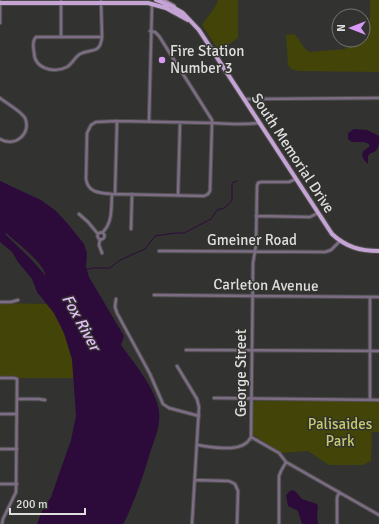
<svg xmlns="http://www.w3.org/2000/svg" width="379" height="524" font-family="Signika,sans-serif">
	<rect width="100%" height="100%" fill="#323330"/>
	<path fill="#424408" d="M218,0H238V38L219,51L202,25L215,7Z
		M370,0H379V72L298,71L291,69L288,65L286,35L294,34C300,39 303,49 310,52L345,49L356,40H363C363,30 367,31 369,23C371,15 370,7 370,0Z
		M0,303L47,304C64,325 72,351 74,378H18L13,376H0Z
		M256,401H379V432H372L371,461L363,465H329L308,451L282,453L253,435V403Z"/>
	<path fill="#2c0b3a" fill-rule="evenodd" d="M354,129L367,130L379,136C379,142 379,150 374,152C367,155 373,151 368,156V164L364,160L362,155L363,151L369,147V144L364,142H352L348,139V133Z
		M0,181L41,200L56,211L68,224L84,244L87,253L86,267L89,277L124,336L121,345C134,363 156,389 159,411C161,426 154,440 150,453C143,477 135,500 124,523L122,524H37L42,511L51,497L71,440L76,416L72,359L64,333L54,313L37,292L32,279L18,262L12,252L0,242ZM6,233C17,243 43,262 46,276L30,258L5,234Z
		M292,490L295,491L302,499L317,504L318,506L317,515L318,524H302L298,511L288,506L286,495L290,491Z"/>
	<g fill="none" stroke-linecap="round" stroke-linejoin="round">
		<path stroke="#2c0b3a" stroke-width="1" d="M86,270L92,268H110L120,260L145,249L155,236L175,233H184L211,219L217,210L224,208L232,201V183L237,181"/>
		<g stroke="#4e4e4c" stroke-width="4.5">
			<path id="street" d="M61,0V37
				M101,0L102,37C100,55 91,48 80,54C75,57 72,64 67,67C53,74 34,68 34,52C33,47 32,41 36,37H102
				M0,23V0
				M150,31L155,32L159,36L212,120V123L210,191L208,194L204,196L112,194C100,193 88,193 86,179L87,133L91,125L96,122L117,121L212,123H214C229,124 245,125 259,123
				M0,98C7,104 20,110 25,118C32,134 14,148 0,139
				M244,99L379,98
				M149,122L152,4
				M115,194L117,121
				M178,195L180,123
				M79,214L88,222L98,234
				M256,216L310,217L318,213
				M131,229L132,194
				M103,232C113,222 111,207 112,194
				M97.5 236a3.5 3.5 0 1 1 7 0a3.5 3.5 0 1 1-7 0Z
				M100,239L99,245L102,253
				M159,251L325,252L331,250L340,241
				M154,295L379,297
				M116,299L115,307L117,313L150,374L163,404L169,408L199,416
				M0,302H11L18,300
				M186,350L379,351
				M177,366L197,399L199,407L192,524
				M0,378H14L17,379V382L16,492L3,519L2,524
				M214,398L379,400
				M17,399H39L45,400
				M370,400V297
				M0,414H17
				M251,437L279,453L286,462L379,515
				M197,445C213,447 243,454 251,437L253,263L256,245L257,186L258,183L261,182H289L296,179
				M0,449H17
				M195,480L229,481L235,484L238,491L237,524
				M0,484H17
				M279,524V476L281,471L286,462
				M337,524V498L339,492"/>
		</g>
		<g stroke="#4e4e4c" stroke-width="5.5">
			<path id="secondary" d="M163,0L174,6"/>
		</g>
		<g stroke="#4e4e4c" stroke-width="6">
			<path id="primary" d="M156,0L171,6L183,13L199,30L332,234C346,247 360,251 379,251
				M0,3H148L166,8L188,20"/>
		</g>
		<use href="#street" stroke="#7c6c84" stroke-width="2.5"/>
		<use href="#secondary" stroke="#a58cb1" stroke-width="3.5"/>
		<use href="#primary" stroke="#c5a4d5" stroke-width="4"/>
	</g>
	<circle fill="#d99af7" stroke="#323330" stroke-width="1.5" cx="162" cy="60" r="4"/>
	<g text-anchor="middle" stroke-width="3" stroke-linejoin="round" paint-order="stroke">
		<g font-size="15" fill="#dededc" stroke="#323330" text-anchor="start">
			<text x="170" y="56">Fire Station<tspan x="170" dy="17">Number 3</tspan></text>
		</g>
		<g font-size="15" fill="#dededc" stroke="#323330">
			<text transform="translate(293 153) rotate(57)" y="5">South Memorial Drive</text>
			<text x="252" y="245">Gmeiner Road</text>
			<text transform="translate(266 285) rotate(1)" y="5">Carleton Avenue</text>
			<text transform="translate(241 373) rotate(-90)" y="5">George Street</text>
		</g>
		<g font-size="15" fill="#c5c96a" stroke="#323330">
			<text x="340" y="429">Palisaides<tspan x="340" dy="17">Park</tspan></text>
		</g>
		<g font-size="16" font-style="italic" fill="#e7bdfc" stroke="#323330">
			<text transform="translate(82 322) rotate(61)" y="6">Fox River</text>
		</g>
	</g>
	<g transform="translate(351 28) rotate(270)"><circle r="19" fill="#323330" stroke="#777775"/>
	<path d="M0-3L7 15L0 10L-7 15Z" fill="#d99af7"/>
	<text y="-6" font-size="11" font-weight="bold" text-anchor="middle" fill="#dededc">N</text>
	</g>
	<path d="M10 508v6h75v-6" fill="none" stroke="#dededc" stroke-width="2"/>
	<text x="16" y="508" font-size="12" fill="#dededc" stroke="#323330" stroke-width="3" paint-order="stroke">200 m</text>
</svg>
